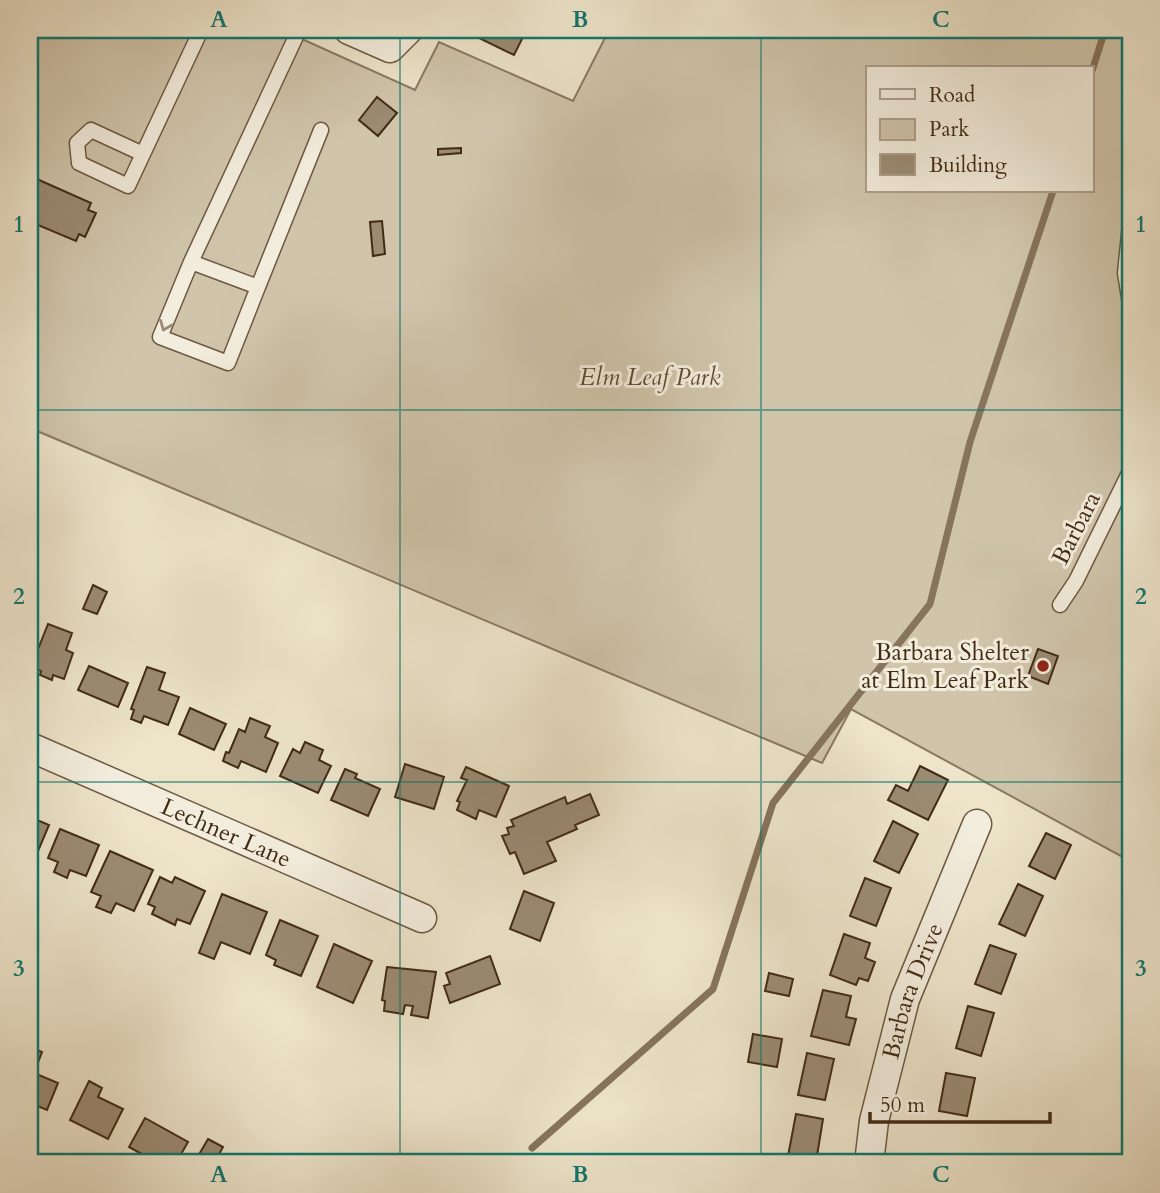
<svg xmlns="http://www.w3.org/2000/svg" width="1160" height="1193" font-family="Cardo,serif">
	<rect width="100%" height="100%" fill="#ede4ca"/>
	<filter id="stains"><feTurbulence type="fractalNoise" baseFrequency=".00286" numOctaves="4"/><feColorMatrix values="0 0 0 0 .2 0 0 0 0 .09 0 0 0 0 .02 0 0 0 .5 -.17"/></filter>
	<radialGradient id="worn" r=".72"><stop offset=".6" stop-color="#630" stop-opacity="0"/><stop offset="1" stop-color="#630" stop-opacity=".3"/></radialGradient>
	<path fill="#d0c5ab" stroke="#897860" stroke-width="2" fill-rule="evenodd" d="M30,30H282L415,90L439,42L573,101L609,30H1130V861L851,709L822,763L30,428ZM868,68H1092V191H868Z"/>
	<g fill="none" stroke-linecap="round" stroke-linejoin="round">
		<path stroke="#86745c" stroke-width="7" d="M1092,71L1105,30
			M532,1148L713,989L773,803L930,604L970,442L1053,191"/>
	</g>
	<path fill="#9b8b73" stroke="#422b14" stroke-width="2" d="M480,30H513L511,34L522,39L514,55L477,37Z
		M377,97L397,113L378,136L359,120Z
		M461,148V153L438,155V149Z
		M30,176L91,203L88,210L96,213L85,237L79,234L76,241L31,222L30,225Z
		M382,221L385,254L373,256L370,222Z
		M93,585L107,592L97,614L83,609Z
		M48,624L72,633L66,650L73,653L64,679L53,675L52,680L40,675L41,671L31,667Z
		M1038,649L1058,656L1048,684L1028,676Z
		M89,666L128,683L118,707L78,690Z
		M147,667L165,673L159,690L179,697L168,725L144,716L141,723L131,719L134,710L131,709Z
		M190,708L226,724L214,750L179,734Z
		M250,718L270,726L265,737L278,743L266,772L241,761L238,768L223,761L226,752L229,753L239,729L245,732Z
		M305,742L323,750L319,760L331,766L318,793L280,776L293,749L300,753Z
		M405,764L444,777L434,809L395,797Z
		M920,766L948,780L928,820L888,800L896,785L908,791Z
		M466,767L509,786L496,817L479,810L476,819L457,810L460,802L457,801L467,780L461,778Z
		M345,769L357,774L355,778L380,789L368,816L331,800Z
		M590,794L599,815L575,825L577,829L547,842L556,861L524,874L515,852L510,854L502,836L509,834L507,828L514,826L511,820L565,797L567,804Z
		M30,817L49,825L36,856L30,853Z
		M893,821L918,834L899,873L874,861Z
		M60,829L99,845L86,876L70,870L67,878L54,872L58,862L48,858Z
		M1046,833L1071,845L1055,879L1029,866Z
		M110,851L153,870L134,911L116,903L111,913L96,907L101,896L91,892Z
		M160,877L172,883L175,877L205,891L190,924L177,919L175,925L152,914L155,907L148,904Z
		M865,878L891,888L876,926L850,916Z
		M1018,884L1043,896L1025,936L999,924Z
		M524,891L554,903L540,941L510,929Z
		M222,894L267,912L250,954L221,942L214,959L199,953Z
		M280,920L318,936L301,976L274,965L276,960L266,955Z
		M844,934L870,943L865,958L875,962L868,981L859,978L856,985L830,975Z
		M334,944L372,961L353,1003L317,987Z
		M990,945L1016,954L1001,994L975,984Z
		M490,956L500,984L450,1003L444,986L450,984L446,973Z
		M387,967L436,972L428,1018L411,1015L413,1006L405,1005L403,1014L384,1011L385,1001L382,1000Z
		M769,973L793,979L789,996L765,991Z
		M823,990L851,996L846,1017L856,1019L849,1045L811,1036Z
		M968,1006L994,1013L981,1056L956,1048Z
		M753,1034L782,1039L777,1067L748,1062Z
		M30,1047L42,1052L34,1073L58,1083L47,1110L30,1103Z
		M807,1053L834,1059L825,1100L798,1095Z
		M946,1073L975,1078L967,1116L939,1111Z
		M89,1081L102,1088L98,1097L123,1109L108,1139L70,1120Z
		M796,1114L823,1119L816,1162L788,1156Z
		M145,1118L188,1142L176,1163H158L129,1147Z
		M208,1139L223,1147L217,1158L226,1163H194Z"/>
	<g fill="none" stroke-linecap="round" stroke-linejoin="round">
		<g stroke="#6d5942" stroke-width="17">
			<path id="lane" d="M143,154L91,130L77,143L79,163L128,186L201,30
				M1130,224L1125,273L1130,304
				M191,262L258,287L228,363L160,337L191,262L299,30
				M258,287L321,130
				M1060,605L1076,581L1130,471"/>
		</g>
		<g stroke="#6d5942" stroke-width="31">
			<g id="street">
				<path d="M349,30L390,48L408,30"/>
				<path id="s1" d="M30,747L422,918"/>
				<path id="s2" d="M869,1163L874,1121L905,999L977,824"/>
			</g>
		</g>
		<use href="#lane" stroke="#f3eddd" stroke-width="14"/>
		<use href="#street" stroke="#f3eddd" stroke-width="28"/>
	</g>
	<defs><path id="oneway-chevron" d="M-2-3.5L2.5 0L-2 3.5" fill="none" stroke-width="1.6" stroke-linecap="round" stroke-linejoin="round" transform="scale(1.75)"/></defs>
	<use stroke="#9a8c78" href="#oneway-chevron" transform="translate(165 326) rotate(112)"/>
	<path fill="none" stroke="#0f766e" stroke-width="2" stroke-opacity="0.55" d="M400,30V1163M761,30V1163M30,410H1130M30,782H1130"/>
	<circle fill="#8f2418" stroke="#f3eddd" stroke-width="2.5" cx="1043" cy="666" r="7"/>
	<g text-anchor="middle" stroke-width="6" stroke-linejoin="round" paint-order="stroke">
		<g font-size="24" font-style="italic" fill="#5e4a32" stroke="#f3eddd">
			<text x="650" y="385">Elm Leaf Park</text>
		</g>
		<g font-size="24" fill="#422b14" stroke="#f3eddd">
			<text transform="translate(1076 528) rotate(-63)" y="8">Barbara</text>
			<text dy="8" stroke="none"><textPath href="#s1" startOffset="214">Lechner Lane</textPath></text>
			<text dy="8" stroke="none"><textPath href="#s2" startOffset="178">Barbara Drive</textPath></text>
		</g>
		<g font-size="24" fill="#422b14" stroke="#f3eddd" text-anchor="end">
			<text x="1029" y="660">Barbara Shelter<tspan x="1029" dy="28">at Elm Leaf Park</tspan></text>
		</g>
	</g>
	<rect width="1160" height="1193" fill="none" stroke="#ede4ca" stroke-width="77"/>
	<rect x="866" y="66" width="228" height="126" fill="#f3eddd" stroke="#ac9f8d" stroke-width="2"/>
	<rect x="880" y="89" width="35" height="10" fill="#f3eddd" stroke="#ac9f8d" stroke-width="2"/>
	<text x="929" y="102" font-size="21" fill="#422b14">Road</text>
	<rect x="880" y="119" width="35" height="21" fill="#d0c5ab" stroke="#ac9f8d" stroke-width="2"/>
	<text x="929" y="136" font-size="21" fill="#422b14">Park</text>
	<rect x="880" y="154" width="35" height="21" fill="#9b8b73" stroke="#ac9f8d" stroke-width="2"/>
	<text x="929" y="172" font-size="21" fill="#422b14">Building</text>
	<path d="M870 1112v10h180v-10" fill="none" stroke="#422b14" stroke-width="3.5"/>
	<text x="880" y="1112" font-size="21" fill="#422b14" stroke="#f3eddd" stroke-width="5" paint-order="stroke">50 m</text>
	<rect x="38" y="38" width="1084" height="1116" fill="none" stroke="#0f766e" stroke-width="2.5"/>
	<g font-size="23" text-anchor="middle" font-weight="bold" fill="#0f766e">
		<text x="219" y="27">A</text>
		<text x="580" y="27">B</text>
		<text x="941" y="27">C</text>
		<text x="19" y="232">1</text>
		<text x="1141" y="232">1</text>
		<text x="19" y="604">2</text>
		<text x="1141" y="604">2</text>
		<text x="19" y="976">3</text>
		<text x="1141" y="976">3</text>
		<text x="219" y="1182">A</text>
		<text x="580" y="1182">B</text>
		<text x="941" y="1182">C</text>
	</g>
	<rect width="100%" height="100%" filter="url(#stains)"/>
	<rect width="100%" height="100%" fill="url(#worn)"/>
</svg>
